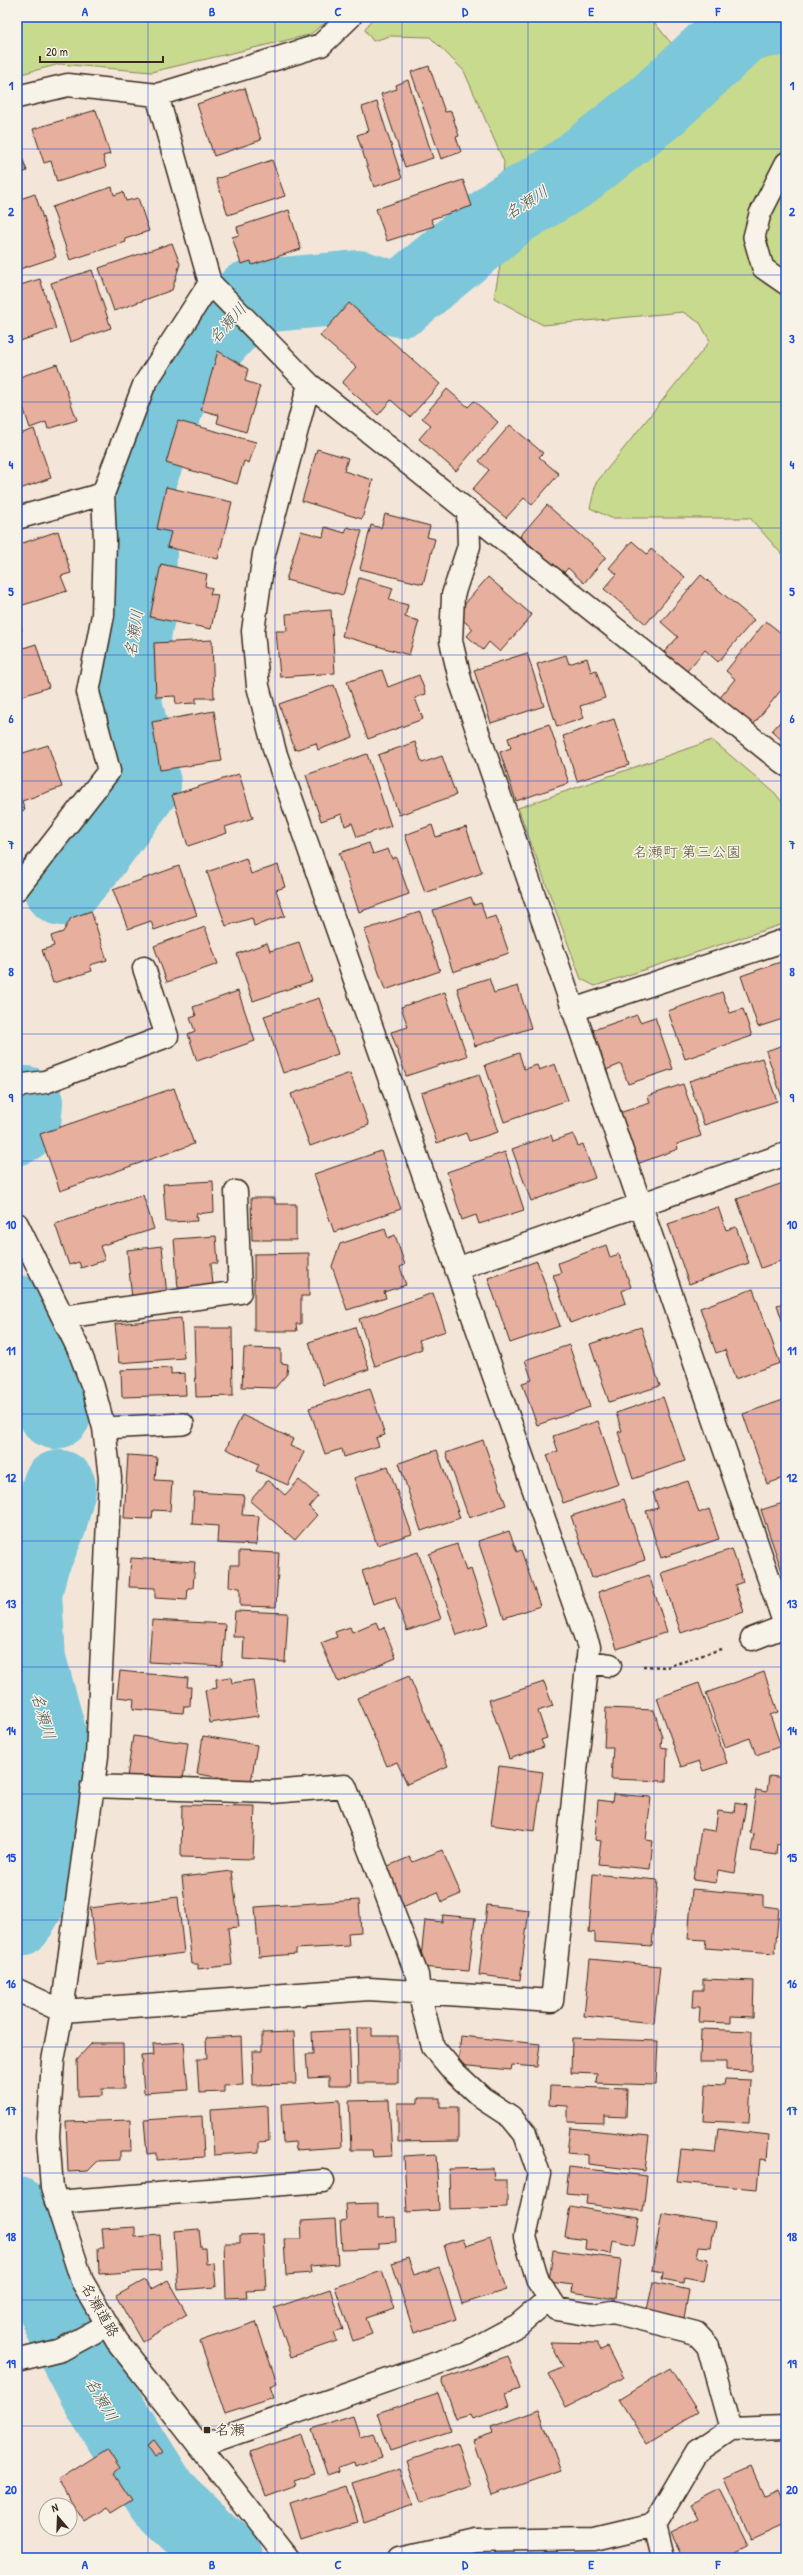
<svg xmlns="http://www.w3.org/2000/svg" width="803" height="2575" font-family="'Patrick Hand','Klee One',sans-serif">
	<rect width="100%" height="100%" fill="#f4e5d9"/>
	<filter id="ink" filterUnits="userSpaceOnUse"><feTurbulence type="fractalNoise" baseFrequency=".025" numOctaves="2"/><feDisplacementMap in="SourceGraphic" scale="8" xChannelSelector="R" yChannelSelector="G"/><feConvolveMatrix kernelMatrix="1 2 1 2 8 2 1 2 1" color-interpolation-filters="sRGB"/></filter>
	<g filter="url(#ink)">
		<path fill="#c8da8e" stroke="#828256" d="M17,17H333L309,35L151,72L60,64L17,75Z
			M373,17H650L679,53L608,125L546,174L501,201L504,162L464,71L430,37L390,36L373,41L365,30Z
			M786,34V559L750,518H611L590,508L596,483L710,341L700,323L683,312L543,325L494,298L502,255L757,47Z
			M712,740L775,793L786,807V923L595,986L581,979L518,808Z"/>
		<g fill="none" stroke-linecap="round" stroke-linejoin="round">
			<path stroke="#7bc7da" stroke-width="74" d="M62,889L89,858L144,784L122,690L138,616L140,552L135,491L170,396L204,348L250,297L358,287L400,300L510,210L569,175L657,106L745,24L786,18
				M17,1128L24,1123L26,1103
				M17,1312L38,1360L55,1412
				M17,1920L38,1884L51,1834L57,1786L53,1747L29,1660L25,1594L32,1564L50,1523L59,1487
				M17,2214L64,2329L100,2398L163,2498L226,2558"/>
		</g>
		<path fill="#e7af9d" stroke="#3b2a1e" d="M429,66L445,112L451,111L459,136L456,137L461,152L441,159L411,72Z
			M408,80L433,158L405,167L381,94L397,89L396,85Z
			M245,88L261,140L214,156L197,104Z
			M377,102L402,178L374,187L357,135L369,131L362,107Z
			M96,110L110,154L103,156L106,167L57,182L51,161L44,163L33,129Z
			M17,143L27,171L17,175Z
			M272,160L285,196L228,215L216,179Z
			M463,180L472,206L431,219L434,226L387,241L376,209Z
			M112,187L114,195L123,192L126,201L138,198L149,231L125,239L126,242L70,260L52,207Z
			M35,194L56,257L17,270V200Z
			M289,210L301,249L252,265L251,261L241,264L232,237L239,235L237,227Z
			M172,243L180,264L172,290L114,311L99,268Z
			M92,270L111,328L70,342L51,283Z
			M40,279L56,329L17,342V286Z
			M349,303L440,384L410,417L391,400L378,415L342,383L356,367L320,336Z
			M218,351L248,369L245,381L260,386L246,432L217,423L219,415L201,410Z
			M57,364L77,420L48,429L46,422L30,428L17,389V378Z
			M447,389L468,407L474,401L498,422L456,471L419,439L431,425L422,418Z
			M178,421L256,442L249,463L244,461L237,484L166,463Z
			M510,425L543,453L539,457L559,474L532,505L524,498L506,518L472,490L489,470L479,461Z
			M34,429L51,478L17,490V435Z
			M317,449L348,458L344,471L373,480L362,519L302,501Z
			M166,487L232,502L218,559L167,547L171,532L157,529Z
			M547,505L606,557L584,583L568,568L563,574L520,536Z
			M385,514L430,526L427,537L435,539L423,584L360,569L371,525L381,528Z
			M325,527L345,533L347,527L362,531L343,595L286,580L301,531L323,537Z
			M58,531L71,573L61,576L67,591L17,607V545Z
			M632,541L647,554L651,549L685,577L646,624L604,589L617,574L609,568Z
			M161,564L207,574L205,586L212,588L210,594L218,595L211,629L150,617Z
			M701,575L754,620L718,662L705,650L687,671L664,652L678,637L661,622Z
			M488,577L532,615L500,652L489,642L483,650L467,636L473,629L456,614Z
			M359,578L393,588L389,600L408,605L405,617L419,621L409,655L342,636Z
			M331,610L335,673L280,677L276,631H287L286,614Z
			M17,614L22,630L17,631Z
			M766,621L786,637V684L753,725L719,699L735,679L726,671Z
			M212,640L214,698H196V703L176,704L175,696L156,697L154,643Z
			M36,644L49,687L17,698V650Z
			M527,653L544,706L491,723L474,670Z
			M566,655L569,664L587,658L591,672L596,670L605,698L580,706L584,718L557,727L537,664Z
			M382,670L388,687L419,675L426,694L415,698L423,719L368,739L347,682Z
			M334,685L353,737L318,750L316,743L295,750L279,704Z
			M214,711L222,761L160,770L152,722Z
			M786,715V744L772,731Z
			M614,719L629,765L577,781L563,736Z
			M549,724L569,783L516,801L500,752L511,748L508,738Z
			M415,742L422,763L442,756L456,795L399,815L378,755Z
			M48,745L62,787L22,801L25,810L17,812V755Z
			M367,754L391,826L357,837L352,823L345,826L342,814L321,821L306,775Z
			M239,774L253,818L225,827L227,833L188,846L172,795Z
			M432,825L436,837L466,827L482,873L425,893L405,835Z
			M369,843L373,854L388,849L392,859L396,857L409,894L359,912L339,853Z
			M246,858L251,874L278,865L285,887L276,890L285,916L254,926L252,918L226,926L207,872Z
			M179,866L197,915L154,930L151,921L128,929L113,890Z
			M471,897L474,905L481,903L486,919L496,916L509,953L453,972L433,910Z
			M91,911L107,960L90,965L92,971L53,983L42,950L54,946L51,936L63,932L71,918Z
			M420,912L440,971L385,990L364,930Z
			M205,927L218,964L167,982L154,946Z
			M299,942L312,981L253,1001L237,954L267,943L270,951Z
			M786,960V1018L758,1027L741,976Z
			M489,978L494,993L518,986L531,1028L475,1046L457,988Z
			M238,991L255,1041L197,1061L188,1034L195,1031L190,1018L196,1016L193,1007Z
			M445,992L467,1056L406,1076L391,1032L408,1027L401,1007Z
			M722,992L730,1013L743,1009L752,1036L685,1059L668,1011Z
			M319,998L338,1054L283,1073L264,1016Z
			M637,1015L640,1022L655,1017L673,1069L628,1084L621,1064L606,1070L593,1030Z
			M786,1044V1109L766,1051Z
			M519,1053L524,1069L537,1065L539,1070L555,1064L568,1100L504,1122L485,1065Z
			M762,1058L777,1101L704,1125L689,1081Z
			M350,1073L369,1125L310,1146L291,1094Z
			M479,1074L498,1132L469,1141L466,1133L437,1143L421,1093Z
			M683,1084L701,1136L677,1144L678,1149L634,1165L616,1114L650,1103L648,1096Z
			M174,1088L194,1144L60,1191L40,1134Z
			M573,1134L578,1146L583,1144L595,1178L531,1201L512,1149L551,1135L553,1141Z
			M381,1151L401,1209L334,1232L314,1174Z
			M505,1152L524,1210L479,1224L476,1215L462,1220L447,1172Z
			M213,1181L214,1212L196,1214L197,1221L166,1222L163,1184Z
			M786,1182V1259L761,1268L737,1199Z
			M143,1195L154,1229L100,1246L105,1260L81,1268L79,1262L69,1265L55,1224Z
			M251,1198H275V1204H296V1240H252Z
			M718,1207L726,1230L736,1227L749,1263L689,1284L668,1224Z
			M385,1229L388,1238L395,1235L405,1265L400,1267L406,1285L384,1292L386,1298L347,1310L332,1266L340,1244Z
			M216,1236L218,1263H211L213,1285L178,1288L174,1239Z
			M606,1245L610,1257L619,1254L631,1287L622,1291L626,1303L570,1323L553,1275L561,1273L558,1263Z
			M162,1246L167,1296L132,1299L127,1250Z
			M309,1253V1296H301V1324H296L297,1331H254V1254Z
			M537,1261L560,1326L510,1343L488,1278Z
			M786,1285V1298L782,1287Z
			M753,1289L780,1363L735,1379L725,1350L716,1353L700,1308Z
			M433,1293L446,1331L419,1340L422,1349L375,1366L359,1319Z
			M786,1302V1332L777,1305Z
			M181,1318L184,1358L119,1363L115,1324Z
			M355,1327L369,1369L323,1385L309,1342Z
			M641,1327L660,1386L609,1402L590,1344Z
			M194,1328H232L233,1396L196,1397Z
			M569,1345L590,1407L537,1425L522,1383L532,1380L525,1360Z
			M244,1348L281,1349V1363L288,1364L287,1374L275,1388L242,1387Z
			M171,1368V1374L185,1373L186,1395L122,1397L121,1370Z
			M370,1388L385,1435L376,1438L379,1446L344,1457L342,1449L325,1454L309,1408Z
			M663,1397L685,1461L633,1479L618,1432L622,1431L616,1413Z
			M786,1399V1477L767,1484L743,1414Z
			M242,1415L293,1439L290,1446L304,1452L288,1485L256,1471L259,1464L226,1449Z
			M598,1421L619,1484L563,1503L547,1455L558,1451L553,1436Z
			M483,1440L506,1505L469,1518L446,1453Z
			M437,1450L460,1518L421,1531L399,1463Z
			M128,1455L157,1457L155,1480L172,1481L170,1511L153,1510L152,1519L124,1518Z
			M388,1466L412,1534L377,1545L354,1478Z
			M268,1480L285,1495L299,1480L318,1496L309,1507L317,1515L295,1540L250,1501Z
			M688,1481L699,1513L709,1509L719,1539L661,1558L646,1511L658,1508L653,1492Z
			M194,1492L244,1495L242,1515L259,1516L256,1545L217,1543L218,1526L192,1524Z
			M624,1499L645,1560L592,1578L571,1516Z
			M786,1502V1576L784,1577L761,1510Z
			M509,1531L517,1552L521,1550L540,1606L504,1618L478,1541Z
			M457,1544L466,1571L471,1569L489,1624L457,1635L429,1554Z
			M732,1549L743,1582L735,1585L744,1612L681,1633L661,1573Z
			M239,1551L279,1553L276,1607L240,1606V1588L229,1587L230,1565H239Z
			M418,1552L441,1619L407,1631L395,1597L373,1604L362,1571Z
			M131,1558L195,1562L193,1588H188L187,1600L155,1598V1588L129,1587Z
			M649,1575L667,1632L617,1649L598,1592Z
			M235,1611L288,1613L285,1662L243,1659L244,1637H233Z
			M152,1620L225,1624L222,1666L149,1662Z
			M376,1622L379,1629L384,1627L396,1658L338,1682L321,1643L337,1637L335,1632L350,1627L352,1632Z
			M120,1671L188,1678L187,1687H191L190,1706H184L183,1713L133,1709L134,1699L117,1697Z
			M764,1672L778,1712L770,1715L781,1746L756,1755L750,1738L725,1747L706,1693Z
			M409,1676L448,1766L407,1784L397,1762L387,1766L357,1698Z
			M231,1677L232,1683L253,1680L258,1716L210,1723L205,1690L217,1688L216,1679Z
			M544,1682L553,1706L538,1711L547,1738L541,1740L544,1747L509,1759L489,1700Z
			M699,1683L727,1763L703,1771L699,1761L681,1767L657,1698Z
			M606,1708L654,1710L662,1737L661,1747L667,1748L666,1781L611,1779L613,1747H604Z
			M133,1736L188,1743L183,1780L146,1775V1779L127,1777Z
			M203,1736L257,1745L251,1782L197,1774Z
			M499,1766L543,1772L535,1831L491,1825Z
			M769,1776L786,1778V1846L777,1844L776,1855L751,1851L754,1834L750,1833L756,1790L767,1792Z
			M613,1794L651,1797L646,1840L653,1841L650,1869L598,1864L601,1841L595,1840L598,1800L612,1802Z
			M735,1803L746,1805L735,1873L718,1870L716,1883L693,1880L701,1829L715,1831L718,1811L734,1813Z
			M182,1805L255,1806L253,1859L181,1857Z
			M442,1850L461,1894L442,1902L438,1892L400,1908L383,1868L410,1857L413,1862Z
			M232,1871L239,1927L228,1928L232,1965L198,1969V1964H192L182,1877Z
			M593,1874L658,1880L652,1946L595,1942V1933L589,1932Z
			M692,1889L763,1895V1906L779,1908L775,1953L705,1948L706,1940L688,1939Z
			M178,1897L184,1953L97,1964L90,1908Z
			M359,1900L361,1932L348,1933L349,1946L296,1949V1954L259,1957L255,1907Z
			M487,1905L529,1910L520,1980L479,1975Z
			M443,1915L475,1918L469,1971L420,1967L425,1920L442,1922Z
			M590,1959L660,1966L654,2023L584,2016Z
			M703,1979L754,1981L753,2017L731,2016V2023L699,2022L700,2007H693L694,1990H703Z
			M357,2028H372V2036H398V2083H358Z
			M701,2029L752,2031L751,2071L726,2070V2062H700Z
			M349,2030L351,2085H329V2077L308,2078L306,2054H313L312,2032Z
			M294,2032L296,2084L253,2085L252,2051H262V2033Z
			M241,2036L243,2085L224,2086V2092L199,2093L197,2059H207L206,2038Z
			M461,2036L540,2044L537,2067L512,2065L511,2070L458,2065Z
			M572,2038L658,2041L656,2085L596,2083L597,2074L571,2073Z
			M184,2042L188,2090L144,2093L141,2056L154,2055L153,2044Z
			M92,2043H123L124,2089H102V2096L78,2097L77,2059Z
			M725,2079L751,2080L749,2123L704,2121L706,2084L724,2085Z
			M550,2086L627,2089L626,2117L604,2116V2123L568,2122V2106L549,2105Z
			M418,2098H440V2107H458V2141L398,2142V2103H418Z
			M340,2100L342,2147L296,2150L295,2142L283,2143L281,2104Z
			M389,2100L392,2156L373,2157L372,2150H351L349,2101Z
			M268,2106L269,2141L259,2142V2152L214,2155L211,2110Z
			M202,2116L204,2157L157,2160V2153L147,2154L144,2120Z
			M130,2120L131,2151H120V2160L98,2161L88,2171L68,2172L66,2122Z
			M570,2128L649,2136L645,2171L588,2164V2155L567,2153Z
			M718,2129L769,2135L767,2160L760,2159L757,2189L677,2182L681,2150L715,2153Z
			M436,2154L439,2210L407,2212L404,2156Z
			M569,2167L647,2176L643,2211L586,2204L587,2195L566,2193Z
			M493,2168L494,2180H507V2207L450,2209L449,2169Z
			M378,2203V2218L395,2217L396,2242L379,2243V2249L342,2250L340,2221L346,2220L345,2204Z
			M570,2206L639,2218L634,2246L613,2241L611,2254L585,2249L586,2240L565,2237Z
			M662,2213L715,2222L711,2247L699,2246L697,2257L708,2259L704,2281L684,2277L683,2283L662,2279L663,2272L652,2270Z
			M335,2219L338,2264L310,2266L311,2273L286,2275L284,2239H302L301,2221Z
			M135,2227V2237L160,2235L162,2270L99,2274L98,2248H104L102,2229Z
			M199,2229L201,2248H205L206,2264L214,2263L216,2287L178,2290L174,2231Z
			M263,2234L266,2290L246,2291L247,2297L226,2298L224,2243H240V2235Z
			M490,2238L506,2290L462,2304L444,2245L463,2239L466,2246Z
			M553,2250L621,2259L616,2299L572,2292L573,2285L549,2282Z
			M408,2258L414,2275L439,2267L456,2319L414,2333L392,2263Z
			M382,2271L395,2309L366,2318L372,2334L353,2341L335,2287Z
			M145,2280L151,2289L168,2280L187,2314L142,2342L116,2296Z
			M653,2282L689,2290L684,2318L647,2310Z
			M330,2289L343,2330L334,2333L337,2341L291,2357L274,2308Z
			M256,2322L277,2383L270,2386L274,2398L225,2414L200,2341Z
			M550,2342L597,2343L601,2350L607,2347L623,2378L566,2407L549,2374L563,2367Z
			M508,2356L520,2389L506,2394L510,2406L472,2419L470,2415L456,2419L442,2379Z
			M670,2368L698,2412L646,2443L619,2399Z
			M438,2393L451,2431L390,2451L377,2413Z
			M539,2410L561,2471L492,2495L473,2440L493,2433L491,2427Z
			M353,2416L360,2437L374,2433L382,2457L355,2466L354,2462L338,2467L339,2471L327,2475L312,2429Z
			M301,2434L315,2474L294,2481L296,2485L266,2496L250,2452Z
			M154,2440L163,2452L155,2457L147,2445Z
			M457,2444L471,2485L421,2502L407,2461Z
			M107,2449L120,2469L114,2474L132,2501L111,2514L107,2508L85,2522L58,2480Z
			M751,2467L764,2496L777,2490L786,2510V2523L751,2539L724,2479Z
			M399,2468L412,2505L364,2522L352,2483Z
			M346,2486L358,2522L301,2540L290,2504Z
			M720,2489L748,2545L722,2558H682L670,2533L699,2519L691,2504Z
			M786,2552V2558H774Z"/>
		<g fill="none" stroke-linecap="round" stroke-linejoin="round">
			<g stroke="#3b2a1e" stroke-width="24">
				<path id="service" d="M786,163L760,214L754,237L763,268L786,284
					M104,1428L183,1424"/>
			</g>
			<g stroke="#3b2a1e" stroke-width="25">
				<path id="minor" d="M157,95L321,45L350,17
					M17,97L68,85L157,95L210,283L144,385L103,494L105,540L103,615L88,692L109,771L17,889
					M210,283L309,384L786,765
					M468,512L469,546L453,595L451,641L461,683L786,1628
					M17,518L103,494
					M573,1010L786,940
					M17,1086L45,1082L167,1036L144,968
					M17,1224L79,1350L93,1387L104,1428L110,1478L97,1756L62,2011L369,1989L552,2001L589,1647L275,752L258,686L253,631L264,554L309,384
					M456,1269L786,1154
					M63,1317L240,1292L236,1192
					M752,1639L786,1626
					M587,1662L610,1665
					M92,1786L272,1792L345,1786L417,1975L419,1992L433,2047L454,2072L482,2098L511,2117L525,2134L539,2174L525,2237L538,2281L557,2309L593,2315L613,2312L696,2333L708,2346L731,2429
					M56,2202L323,2181
					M17,2361L61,2350L107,2325
					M199,2446L466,2353L518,2325L550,2298
					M654,2525L662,2558
					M400,2558L475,2541L595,2539L654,2525L697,2452L731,2429L786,2427"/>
			</g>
			<g stroke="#3b2a1e" stroke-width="25">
				<path id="tertiary" d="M17,1990L62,2011L53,2061L48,2136L52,2188L82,2281L117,2341L287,2558"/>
			</g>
			<path stroke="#3b2a1e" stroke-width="2.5" stroke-dasharray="3 3" stroke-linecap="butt" d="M643,1666L667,1667L721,1649"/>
			<use href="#service" stroke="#f7f3e8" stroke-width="21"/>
			<use href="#minor" stroke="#f7f3e8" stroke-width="22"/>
			<use href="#tertiary" stroke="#f7f3e8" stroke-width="22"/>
		</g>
	</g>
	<path fill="none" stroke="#1d4ed8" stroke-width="1" stroke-opacity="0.55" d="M148,17V2558M275,17V2558M402,17V2558M528,17V2558M654,17V2558M17,149H786M17,275H786M17,402H786M17,528H786M17,655H786M17,781H786M17,908H786M17,1034H786M17,1161H786M17,1288H786M17,1414H786M17,1541H786M17,1667H786M17,1794H786M17,1920H786M17,2047H786M17,2173H786M17,2300H786M17,2426H786"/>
	<rect fill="#3b2a1e" stroke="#f7f3e8" stroke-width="1.5" x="203" y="2426" width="8" height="8" rx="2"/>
	<g text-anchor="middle" stroke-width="3" stroke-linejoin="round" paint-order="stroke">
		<g font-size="15" fill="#5e563a" stroke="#f7f3e8">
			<text x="687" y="857">名瀬町 第三公園</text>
		</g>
		<g font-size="15" fill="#3b2a1e" stroke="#f7f3e8">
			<text transform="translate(100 2310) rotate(60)" y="5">名瀬道路</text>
		</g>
		<g font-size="15" fill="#3b2a1e" stroke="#f7f3e8" text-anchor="start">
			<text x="215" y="2435">名瀬</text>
		</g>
		<g font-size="16" font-style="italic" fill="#4e5956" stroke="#f7f3e8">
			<text transform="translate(526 202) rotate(-32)" y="6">名瀬川</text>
			<text transform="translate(227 323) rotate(-48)" y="6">名瀬川</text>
			<text transform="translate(133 633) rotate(-81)" y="6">名瀬川</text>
			<text transform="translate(44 1716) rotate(74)" y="6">名瀬川</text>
			<text transform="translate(102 2399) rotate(60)" y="6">名瀬川</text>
		</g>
	</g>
	<rect width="803" height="2575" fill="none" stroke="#f7f3e8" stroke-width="44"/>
	<g transform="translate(58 2517) rotate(341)"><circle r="19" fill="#f7f3e8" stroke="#aca397"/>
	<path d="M0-3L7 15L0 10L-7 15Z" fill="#3b2a1e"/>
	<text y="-6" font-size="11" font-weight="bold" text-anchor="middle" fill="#3b2a1e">N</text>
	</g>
	<path d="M40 56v6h123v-6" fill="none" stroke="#3b2a1e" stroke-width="2"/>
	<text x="46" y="56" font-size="12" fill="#3b2a1e" stroke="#f7f3e8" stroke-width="3" paint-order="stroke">20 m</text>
	<rect x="22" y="22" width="759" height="2531" fill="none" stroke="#1d4ed8" stroke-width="1.5"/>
	<g font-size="13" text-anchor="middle" font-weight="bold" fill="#1d4ed8">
		<text x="85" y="16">A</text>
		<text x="212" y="16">B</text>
		<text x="338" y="16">C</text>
		<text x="465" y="16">D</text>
		<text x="591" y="16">E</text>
		<text x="718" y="16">F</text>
		<text x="11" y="90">1</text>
		<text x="792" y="90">1</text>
		<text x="11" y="216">2</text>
		<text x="792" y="216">2</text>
		<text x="11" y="343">3</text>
		<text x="792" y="343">3</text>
		<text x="11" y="469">4</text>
		<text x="792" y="469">4</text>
		<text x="11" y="596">5</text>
		<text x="792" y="596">5</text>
		<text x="11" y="723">6</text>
		<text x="792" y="723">6</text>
		<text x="11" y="849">7</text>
		<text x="792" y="849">7</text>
		<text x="11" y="976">8</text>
		<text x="792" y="976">8</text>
		<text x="11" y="1102">9</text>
		<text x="792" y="1102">9</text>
		<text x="11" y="1229">10</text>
		<text x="792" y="1229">10</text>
		<text x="11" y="1355">11</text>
		<text x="792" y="1355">11</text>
		<text x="11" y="1482">12</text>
		<text x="792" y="1482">12</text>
		<text x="11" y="1608">13</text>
		<text x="792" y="1608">13</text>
		<text x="11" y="1735">14</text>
		<text x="792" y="1735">14</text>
		<text x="11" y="1862">15</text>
		<text x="792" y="1862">15</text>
		<text x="11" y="1988">16</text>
		<text x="792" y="1988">16</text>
		<text x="11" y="2115">17</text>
		<text x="792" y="2115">17</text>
		<text x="11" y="2241">18</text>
		<text x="792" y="2241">18</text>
		<text x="11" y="2368">19</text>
		<text x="792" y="2368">19</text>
		<text x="11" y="2494">20</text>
		<text x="792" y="2494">20</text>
		<text x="85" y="2569">A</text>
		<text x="212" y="2569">B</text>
		<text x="338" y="2569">C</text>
		<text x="465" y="2569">D</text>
		<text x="591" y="2569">E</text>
		<text x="718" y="2569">F</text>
	</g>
</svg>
